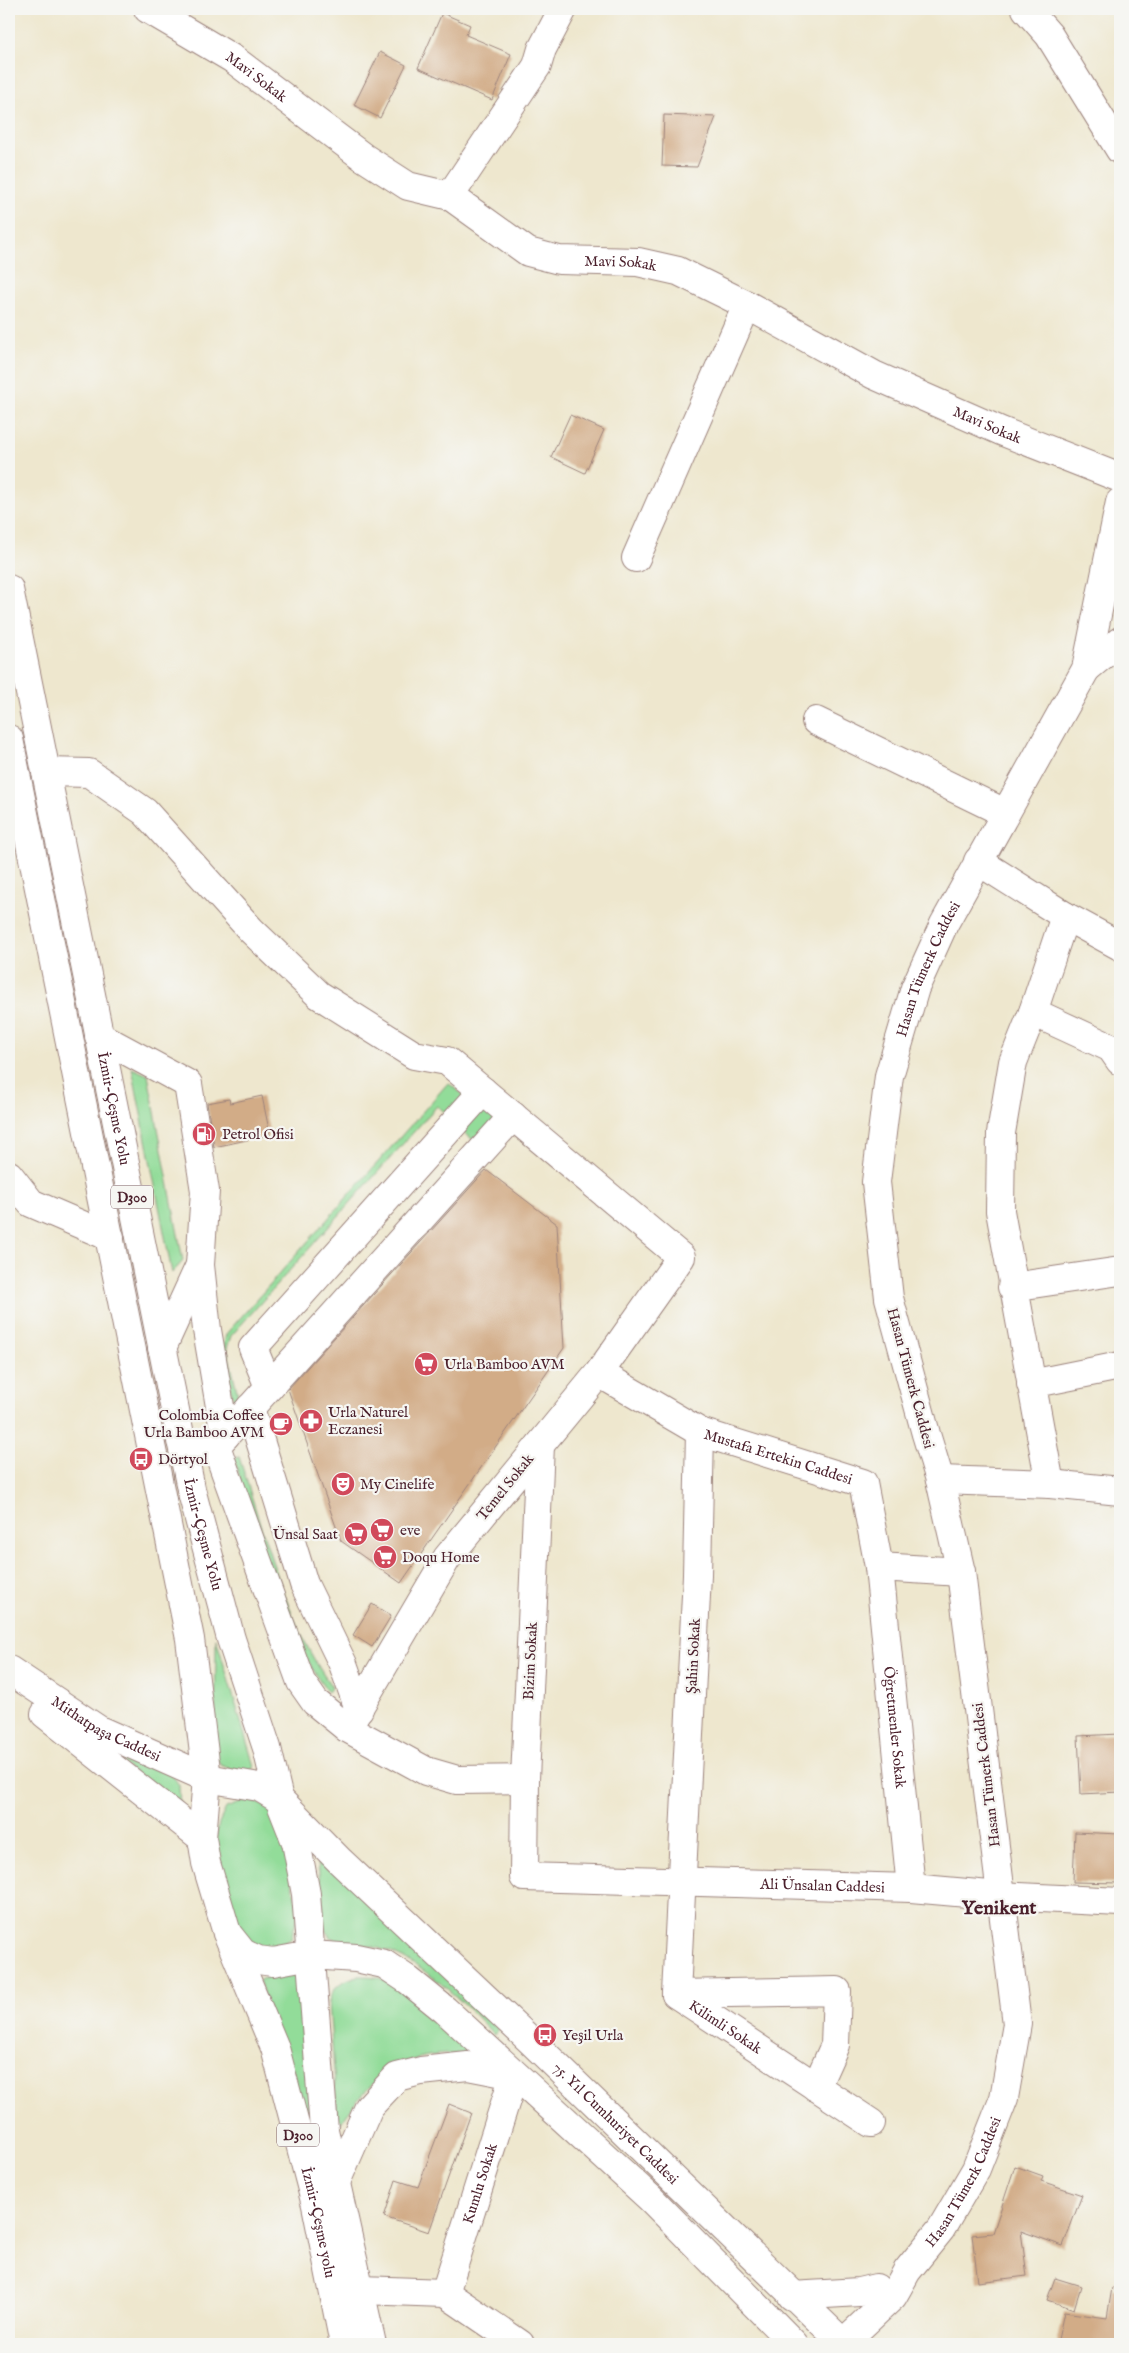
<svg xmlns="http://www.w3.org/2000/svg" width="1129" height="2353" font-family="'IM FELL English',serif">
	<rect width="100%" height="100%" fill="#f6f6f2"/>
	<filter id="ink" filterUnits="userSpaceOnUse"><feTurbulence type="fractalNoise" baseFrequency=".02" numOctaves="2"/><feDisplacementMap in="SourceGraphic" scale="10" xChannelSelector="R" yChannelSelector="G"/><feConvolveMatrix kernelMatrix="1 2 1 2 8 2 1 2 1" color-interpolation-filters="sRGB"/></filter>
	<filter id="wash" filterUnits="userSpaceOnUse"><feTurbulence type="fractalNoise" baseFrequency=".0096" numOctaves="4" result="noise"/><feDisplacementMap in="SourceGraphic" scale="20" xChannelSelector="R" yChannelSelector="G"/><feGaussianBlur stdDeviation="1.12" result="paint"/><feColorMatrix in="noise" values="0 0 0 0 0 0 0 0 0 0 0 0 0 0 0 0 0 1.4 0 .05"/><feComposite in="paint" operator="in"/></filter>
	<g filter="url(#wash)">
		<rect width="100%" height="100%" fill="#eee7ce"/>
		<path fill="#92dc99" stroke="#6e7e62" d="M132,1068L148,1075L183,1261L172,1273Z
			M448,1083L465,1096L450,1116L437,1106L231,1336L227,1348L239,1400L234,1402L222,1354L226,1334Z
			M484,1104L497,1117L476,1142L462,1131Z
			M239,1457C263,1530 287,1626 332,1687L328,1692C278,1623 258,1538 234,1458Z
			M216,1638L254,1766L250,1773L235,1770L220,1765L215,1755Z
			M104,1748L130,1761L172,1775L179,1785L180,1810Z
			M250,1799L264,1806L276,1816L299,1913L291,1938L275,1950L252,1944L241,1933L230,1913L215,1844L219,1823L226,1808Z
			M317,1853L499,2029L494,2035C462,2001 424,1962 378,1948C363,1943 344,1944 330,1937L325,1930Z
			M297,1967L304,2056L313,2123L309,2136L259,1980Z
			M358,1976C368,1976 376,1976 385,1980C410,1988 458,2038 480,2057C412,2045 374,2072 338,2127L329,2002C333,1985 342,1981 358,1976Z"/>
		<g id="blocks">
			<path fill="#d2ac87" d="M442,13L470,25L466,35L511,54L492,100L418,68Z
				M380,52L406,65L380,118L354,105Z
				M664,115L716,117L697,167L662,166Z
				M570,415L604,430L585,473L551,457Z
				M262,1096L270,1135L214,1147L207,1103L229,1099L230,1103Z
				M486,1170L557,1224L564,1348L401,1583L341,1541L288,1389Z
				M372,1604L391,1616L372,1647L353,1635Z
				M1120,1734V1792L1081,1794L1078,1736Z
				M1075,1832L1120,1834V1883L1073,1882Z
				M449,2104L471,2113L429,2232L384,2217L396,2180L418,2187Z
				M1015,2166L1043,2176L1041,2181L1082,2195L1063,2246L1021,2231L1027,2276L978,2282L972,2235L993,2233Z
				M1055,2278L1081,2286L1074,2309L1047,2300Z
				M1112,2288H1120V2344H1057L1064,2312L1107,2318Z"/>
		</g>
	</g>
	<g filter="url(#ink)">
		<use href="#blocks" fill-opacity="0" stroke="#9c837c" stroke-width="1"/>
		<g fill="none" stroke-linecap="round" stroke-linejoin="round">
			<g stroke="#9c837c" stroke-width="30">
				<g id="minor">
					<path id="s1" d="M148,9L233,59L363,157L408,186L450,196L528,252L559,260L638,262L678,271L747,305L874,375L1001,431L1120,478"/>
					<path d="M1026,9L1049,35L1120,150"/>
					<path d="M450,196L537,66L542,49L563,9"/>
					<path d="M636,558L747,305"/>
					<path d="M1086,669L1120,641"/>
					<path d="M816,721L1005,813"/>
					<path d="M46,772L89,773L145,812L251,930L319,995L414,1055L447,1061L681,1257L599,1373L447,1558L347,1728"/>
					<path d="M978,861L1065,916L1033,1012L1013,1062L1001,1133L1000,1211L1050,1484"/>
					<path d="M1065,916L1120,946"/>
					<path d="M1033,1012L1111,1048L1120,1061"/>
					<path d="M99,1036L188,1084L205,1191L200,1265L207,1330L225,1436"/>
					<path d="M9,1175L31,1203L110,1237"/>
					<path d="M1012,1287L1120,1271"/>
					<path d="M162,1348L200,1265"/>
					<path id="s2" d="M599,1373L700,1432L863,1483L879,1567L961,1572"/>
					<path d="M1031,1384L1120,1366"/>
					<path d="M269,1387L253,1348L483,1091"/>
					<path d="M250,1408L304,1584L343,1664L359,1709"/>
					<path id="s3" d="M700,1432L697,1575L676,1994L871,2123"/>
					<path d="M181,1441L216,1446L301,1682L315,1702L347,1728L426,1771L457,1780L525,1779"/>
					<path id="s4" d="M540,1445L525,1779L524,1877L911,1888L1001,1896L1120,1902"/>
					<path d="M216,1446L513,1116"/>
					<path d="M940,1480L1050,1484L1120,1491"/>
					<path id="s5" d="M879,1567L911,1888"/>
					<path id="s6" d="M9,1670L99,1730L207,1778L259,1787L279,1799L340,1861L531,2041L844,2344"/>
					<path d="M45,1714L202,1838"/>
					<path d="M227,1933L243,1953L258,1960L273,1962L311,1955L356,1958L384,1964L408,1980L445,2010L651,2199L794,2344"/>
					<path d="M676,1994L837,1991L835,2045L816,2087"/>
					<path d="M361,2290L445,2293L520,2344"/>
					<path id="s7" d="M445,2293L514,2075"/>
					<path d="M792,2296L859,2292L876,2288"/>
					<path id="s8" d="M842,2344L893,2296L907,2271L941,2229L976,2169L1004,2098L1017,2024L961,1572L940,1480L926,1434L889,1298L876,1182L889,1076L915,988L944,924L1086,669L1120,502"/>
				</g>
			</g>
			<g stroke="#9c837c" stroke-width="30">
				<g id="highway">
					<path id="s9" d="M9,589L191,1489L231,1639L267,1748L279,1799L296,1842L306,1894L324,2130L372,2344"/>
					<path id="s10" d="M9,739L190,1639L207,1778L202,1838L206,1863L227,1933L275,2048L316,2205L344,2344"/>
					<path d="M336,2182L369,2107L397,2077L421,2071L468,2066L514,2075"/>
				</g>
			</g>
			<use href="#minor" stroke="#fff" stroke-width="28"/>
			<use href="#highway" stroke="#fff" stroke-width="28"/>
		</g>
	</g>
	<defs>
		<g id="fuel-disc" transform="scale(1.25)"><circle r="9.5" fill="#d1495b" stroke="#f6f6f2"/><path d="M-5.5-6h7V0h2V4h1.3V-2.5L3-4.5l.8-.8L6-3V5H2.5V1h-1V6h-7ZM-4.2-4.7v3.2H.2V-4.7Z" fill="#fff"/></g>
		<g id="supermarket-disc" transform="scale(1.25)"><circle r="9.5" fill="#d1495b" stroke="#f6f6f2"/><path d="M-6-5.5h2.5l.6 2H6L4.5 2H-2.5L-4.4-4H-6ZM-1.5 3.2a1.3 1.3 0 1 0 .1 0ZM3 3.2a1.3 1.3 0 1 0 .1 0Z" fill="#fff"/></g>
		<g id="pharmacy-disc" transform="scale(1.25)"><circle r="9.5" fill="#d1495b" stroke="#f6f6f2"/><path d="M-2-6h4v4h4v4h-4v4h-4v-4h-4v-4h4Z" fill="#fff"/></g>
		<g id="cafe-disc" transform="scale(1.25)"><circle r="9.5" fill="#d1495b" stroke="#f6f6f2"/><path d="M-5.5-4.5H6V0H3Q3 3.5 0 3.5H-2.5Q-5.5 3.5-5.5 0ZM3-3.2v2h1.7v-2ZM-6 4.5H4V6H-6Z" fill="#fff"/></g>
		<g id="bus-disc" transform="scale(1.25)"><circle r="9.5" fill="#d1495b" stroke="#f6f6f2"/><path d="M-5-6H5V4H4V6H2V4H-2V6H-4V4H-5ZM-3.5-4V0h7V-4ZM-3.5 1.2v1.5H-2V1.2ZM2 1.2v1.5H3.5V1.2Z" fill="#fff"/></g>
		<g id="theatre-disc" transform="scale(1.25)"><circle r="9.5" fill="#d1495b" stroke="#f6f6f2"/><path d="M-5-5.5Q0-4 5-5.5V0Q5 5 0 6Q-5 5-5 0ZM-3.3-2.5H-1v1.5H-3.3ZM1-2.5H3.3v1.5H1ZM-2.8 1Q0 5.5 2.8 1Z" fill="#fff"/></g>
	</defs>
	<g fill-rule="evenodd">
		<use href="#fuel-disc" x="204" y="1134"/>
		<use href="#supermarket-disc" x="426" y="1364"/>
		<use href="#pharmacy-disc" x="311" y="1421"/>
		<use href="#cafe-disc" x="281" y="1424"/>
		<use href="#bus-disc" x="141" y="1459"/>
		<use href="#theatre-disc" x="343" y="1484"/>
		<use href="#supermarket-disc" x="382" y="1530"/>
		<use href="#supermarket-disc" x="356" y="1534"/>
		<use href="#supermarket-disc" x="385" y="1557"/>
		<use href="#bus-disc" x="545" y="2035"/>
	</g>
	<g text-anchor="middle" stroke-width="4.5" stroke-linejoin="round" paint-order="stroke">
		<g fill="#f6f6f2" stroke="#7e6067" stroke-width="1">
			<rect x="111" y="1185.5" width="42" height="23" rx="4"/>
			<rect x="277" y="2123.5" width="42" height="23" rx="4"/>
		</g>
		<g font-size="14" font-weight="bold" fill="#4a1f2b">
			<text x="132" y="1202">D300</text>
			<text x="298" y="2140">D300</text>
		</g>
		<g font-size="15" fill="#4a1f2b" stroke="#f6f6f2">
			<text dy="5" stroke="none"><textPath href="#s1" startOffset="128">Mavi Sokak</textPath></text>
			<text dy="5" stroke="none"><textPath href="#s1" startOffset="548">Mavi Sokak</textPath></text>
			<text dy="5" stroke="none"><textPath href="#s1" startOffset="952">Mavi Sokak</textPath></text>
			<text dy="5" stroke="none"><textPath href="#s8" startOffset="1450">Hasan Tümerk Caddesi</textPath></text>
			<text dy="5" stroke="none"><textPath href="#s9" startOffset="530">İzmir-Çeşme Yolu</textPath></text>
			<text transform="translate(911 1378) rotate(75)" y="5">Hasan Tümerk Caddesi</text>
			<text dy="5" stroke="none"><textPath href="#s2" startOffset="199">Mustafa Ertekin Caddesi</textPath></text>
			<text transform="translate(505 1487) rotate(-51)" y="5">Temel Sokak</text>
			<text dy="5" stroke="none"><textPath href="#s9" startOffset="965">İzmir-Çeşme Yolu</textPath></text>
			<text transform="translate(693 1656) rotate(-87)" y="5">Şahin Sokak</text>
			<text transform="translate(530 1661) rotate(-87)" y="5">Bizim Sokak</text>
			<text dy="5" stroke="none"><textPath href="#s6" startOffset="114">Mithatpaşa Caddesi</textPath></text>
			<text dy="5" stroke="none"><textPath href="#s5" startOffset="161">Öğretmenler Sokak</textPath></text>
			<text transform="translate(986 1775) rotate(-97)" y="5">Hasan Tümerk Caddesi</text>
			<text dy="5" stroke="none"><textPath href="#s4" startOffset="731">Ali Ünsalan Caddesi</textPath></text>
			<text dy="5" stroke="none"><textPath href="#s3" startOffset="622">Kilimli Sokak</textPath></text>
			<text dy="5" stroke="none"><textPath href="#s6" startOffset="770">75. Yıl Cumhuriyet Caddesi</textPath></text>
			<text dy="5" stroke="none"><textPath href="#s8" startOffset="205">Hasan Tümerk Caddesi</textPath></text>
			<text dy="5" stroke="none"><textPath href="#s7" startOffset="115">Kumlu Sokak</textPath></text>
			<text dy="5" stroke="none"><textPath href="#s10" startOffset="1521">İzmir-Çeşme yolu</textPath></text>
		</g>
		<g font-size="15" fill="#4a1f2b" stroke="#f6f6f2" text-anchor="start">
			<text x="222" y="1139">Petrol Ofisi</text>
			<text x="444" y="1369">Urla Bamboo AVM</text>
			<text x="328" y="1417">Urla Naturel<tspan x="328" dy="17">Eczanesi</tspan></text>
			<text x="264" y="1420" text-anchor="end">Colombia Coffee<tspan x="264" dy="17">Urla Bamboo AVM</tspan></text>
			<text x="158" y="1464">Dörtyol</text>
			<text x="360" y="1489">My Cinelife</text>
			<text x="400" y="1535">eve</text>
			<text x="338" y="1539" text-anchor="end">Ünsal Saat</text>
			<text x="402" y="1562">Doqu Home</text>
			<text x="562" y="2040">Yeşil Urla</text>
		</g>
		<g font-size="20" font-weight="bold" fill="#4a1f2b" stroke="#f6f6f2">
			<text x="999" y="1914">Yenikent</text>
		</g>
	</g>
	<rect width="1129" height="2353" fill="none" stroke="#f6f6f2" stroke-width="30"/>
</svg>
